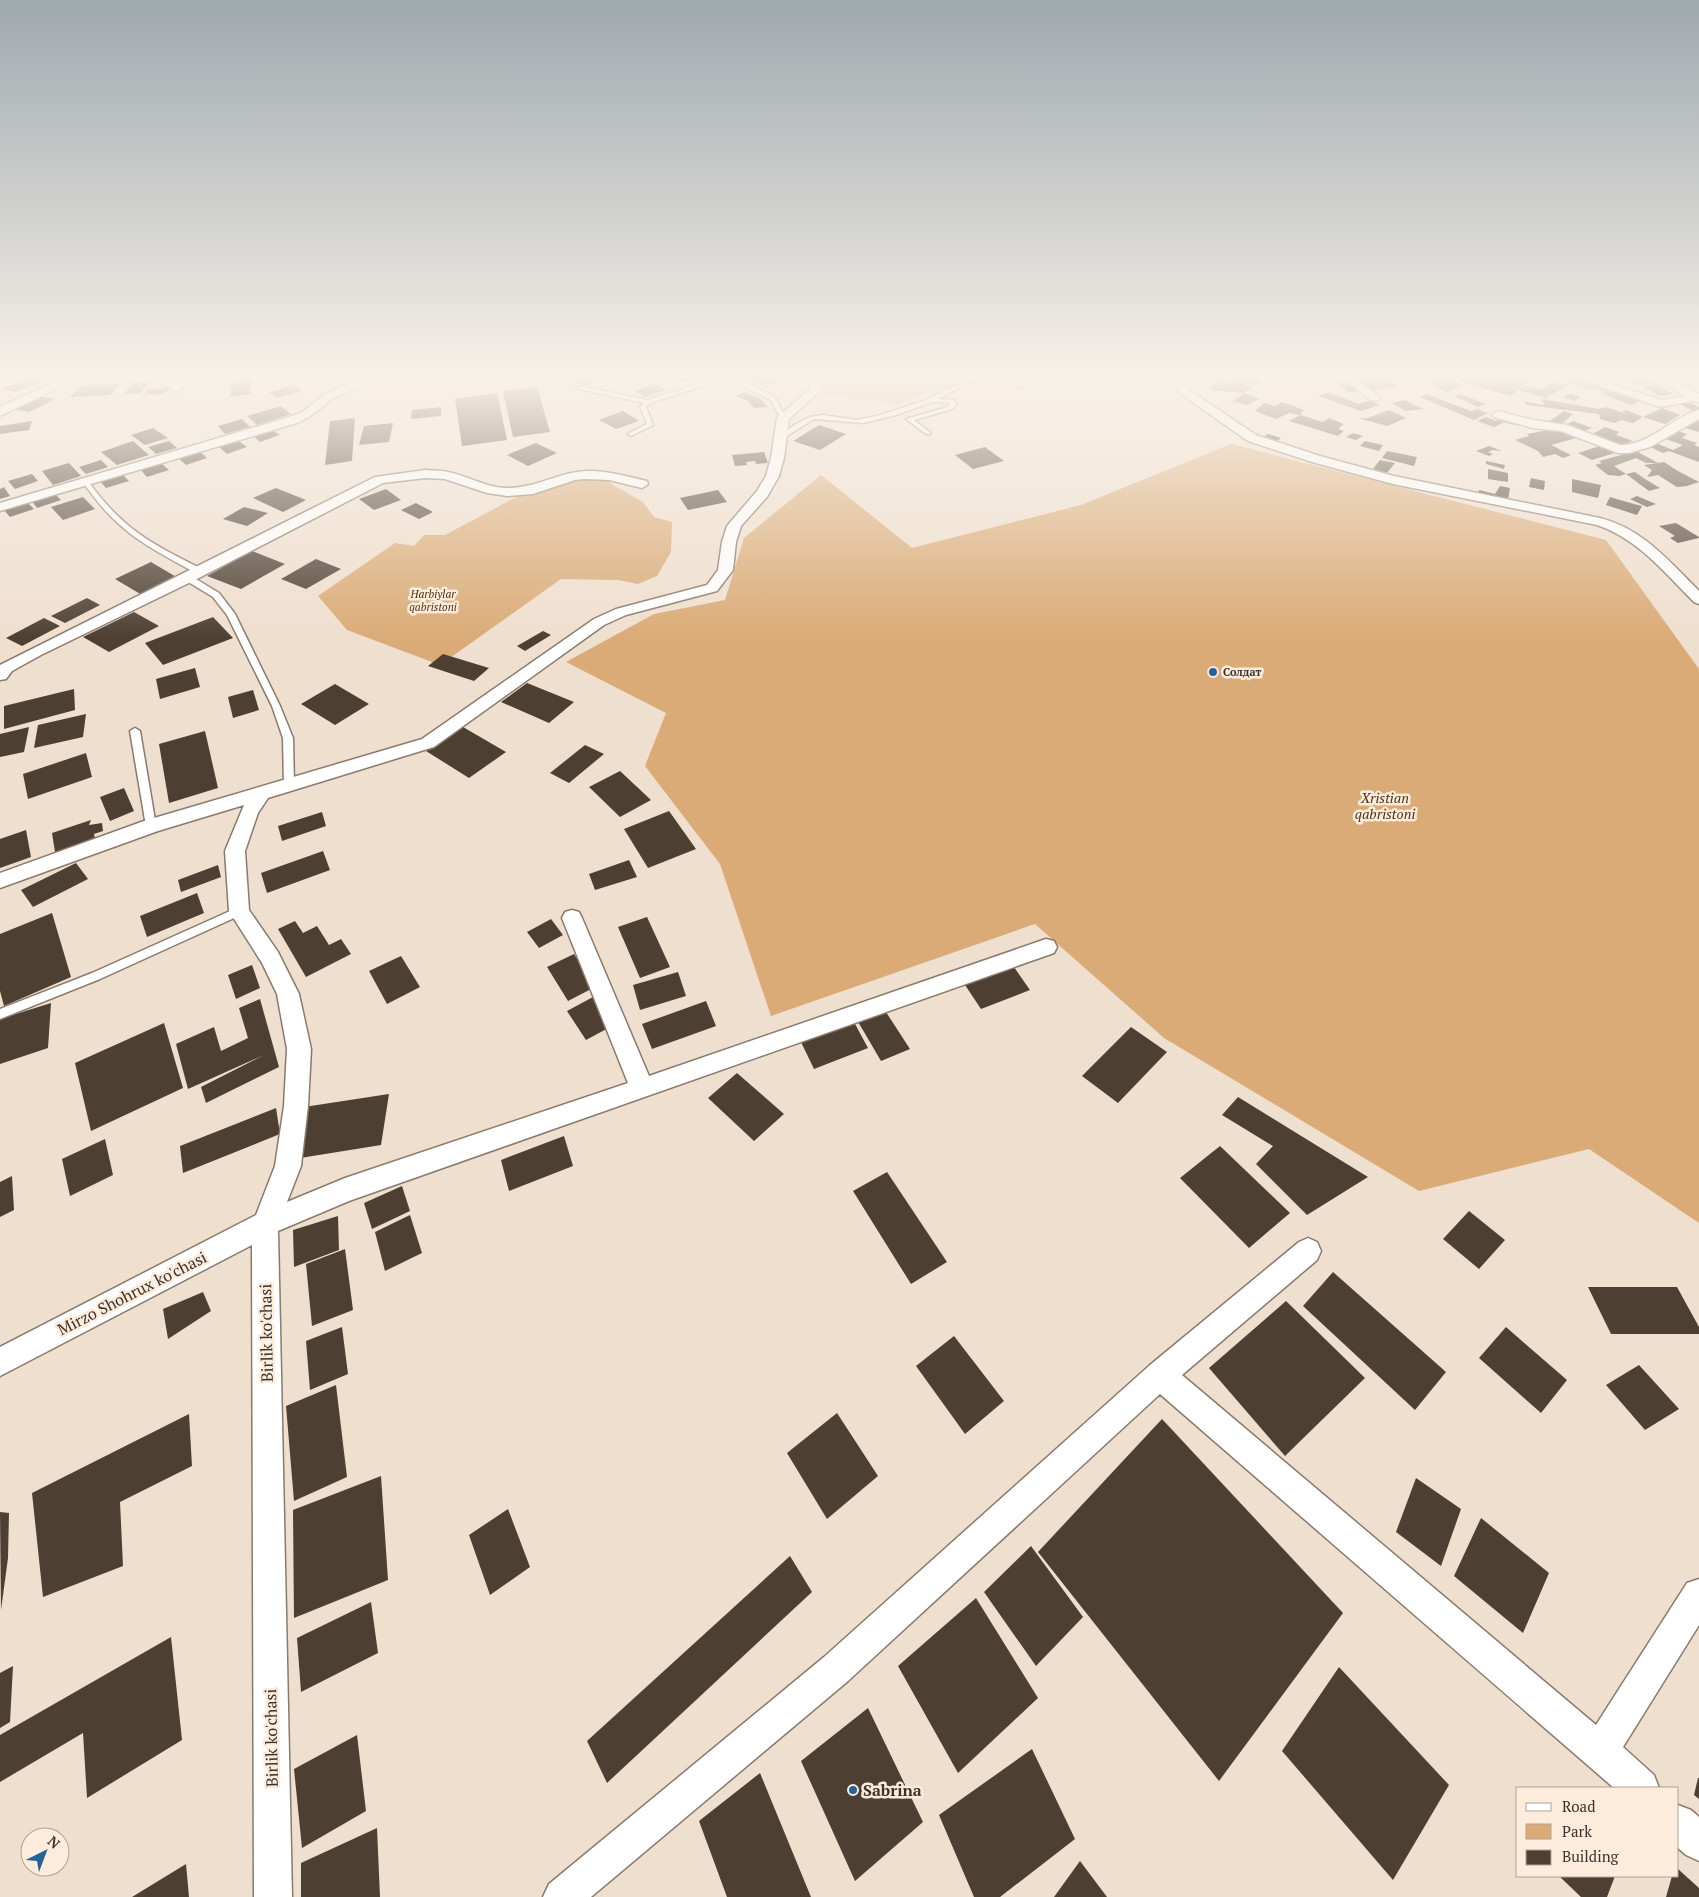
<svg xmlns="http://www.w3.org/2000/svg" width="1699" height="1897" font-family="'PT Serif',serif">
	<rect width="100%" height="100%" fill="#efdfcf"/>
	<path fill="#daab77" d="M806,374H978L971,378L897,404L826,394Z
		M1231,444L1606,540L1699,669V1223L1589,1149L1419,1191L1164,1038L1035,924L771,1016L720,864L645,766L666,713L566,662L654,614L725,600L744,538L821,475L912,548L1081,505Z
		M600,475L613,485L643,502L654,517L672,522L671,552L657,576L638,584L618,580L561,579L440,665L347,630L318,596L395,543L414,546L424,535H445L535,487Z"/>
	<path fill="#4d4032" d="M38,374L55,375L15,392L2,389Z
		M585,374L602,379L589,386L571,381Z
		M690,374L703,377L686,383L676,379Z
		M739,374H764L778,380L763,386Z
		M1357,374H1382L1397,386L1392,388L1370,390L1361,384Z
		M1401,374H1447L1443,376L1465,386L1446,392L1432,386L1436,383L1429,377L1410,381L1396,375Z
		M1450,374H1489L1508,381L1519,374H1534L1511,396L1471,385L1457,379L1460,378Z
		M1555,374H1565L1608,389L1606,392L1597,389L1591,390L1552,377Z
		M1638,374L1655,383L1634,385L1617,375Z
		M1667,374H1699V375L1673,377Z
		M1231,375L1260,379L1259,384L1230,381Z
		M252,380L250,394L230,397L232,383Z
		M1215,380L1253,386L1244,393L1210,390Z
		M1336,380L1348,383L1358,392H1347Z
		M150,381L141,393L124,394L133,382Z
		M1553,381L1569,385L1545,398L1517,390L1527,385L1541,390Z
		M120,384L110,395L70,397L80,386Z
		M654,384L666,390L645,397L634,391Z
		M295,385L302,391L276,398L269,392Z
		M1658,385L1674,394L1659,396L1642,386Z
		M537,387L550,432L513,437L503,391Z
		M169,388L165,394L144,395L149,389Z
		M1611,391L1640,401L1631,405L1601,393Z
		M745,392L761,399L767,407L754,408L748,401L736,396Z
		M1329,392L1358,404L1371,400L1379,405L1361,411L1318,396Z
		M497,393L507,440L462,446L455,399Z
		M1244,393L1260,399L1246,405L1233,401Z
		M1570,393L1581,397L1575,401L1563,397Z
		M1426,394L1471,411L1477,409L1488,413L1474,420L1420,397Z
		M1460,394L1486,404L1478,407L1454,396Z
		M38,396L55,399L29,412L13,409Z
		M1542,399L1599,409L1606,407L1627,414L1622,411L1626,410L1643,417L1633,423L1622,420L1614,423L1600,419L1599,414L1526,405L1524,401L1544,405Z
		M1405,400L1423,409L1406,411L1391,403Z
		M1282,402L1304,410L1300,415L1323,422L1329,418L1344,424L1338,429L1344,431L1338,436L1289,421L1300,415L1289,413L1276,419L1255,411L1264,403L1275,406Z
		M1691,403L1699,407V410L1695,412L1680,404Z
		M281,406L291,414L257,425L247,416Z
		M441,407V416L411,419L412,410Z
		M1662,408L1680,415L1665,424L1643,417Z
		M1389,410L1406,418L1387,426L1358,418H1368Z
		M623,411L639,421L616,429L599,420Z
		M1564,411L1573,414L1559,426L1538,423L1540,420L1550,421Z
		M1486,417L1496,421L1499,418L1522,423L1519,426L1498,421L1503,423L1494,427L1477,421Z
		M1699,417V432L1682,427Z
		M355,418L352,461L325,465L330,421Z
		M242,419L250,427L225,434L218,426Z
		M32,421L29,430L0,434V426Z
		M1573,421L1592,428L1581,432L1564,426Z
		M393,423L389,442L359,445L364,426Z
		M819,425L846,434L820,450L793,441Z
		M1605,427L1619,432L1616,435L1633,441L1617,446L1589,436Z
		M153,428L168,438L145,445L131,435Z
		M271,429L280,435L260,442L252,435Z
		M1559,429L1580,437L1551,445L1571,455L1563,458L1555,454L1543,457L1538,451L1515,440L1529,436L1527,434L1548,430L1555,432Z
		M1678,431L1687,434L1682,438L1697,443L1694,445L1699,447V462L1669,451L1663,453L1648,446L1656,443L1673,450L1683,445L1663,438Z
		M1353,433L1363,436L1356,440L1346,437Z
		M1268,434L1281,438L1276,442L1263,437Z
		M133,441L149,455L117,465L101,452Z
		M169,441L177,448L156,454L148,447Z
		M239,441L247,447L227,454L219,447Z
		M1365,441L1383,445L1379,451L1360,446Z
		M536,443L557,453L528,466L507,455Z
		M1603,445L1618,452L1592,460L1578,453Z
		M1489,446L1502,451L1492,450L1488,452L1493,454L1489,456L1476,451Z
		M985,447L1004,461L973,469L955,455Z
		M199,451L207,458L186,465L178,458Z
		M1387,451L1417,457L1414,466L1382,458Z
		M1636,451L1658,463H1646L1636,458L1614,466L1626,474L1619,476L1608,475L1595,465L1602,463L1599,461Z
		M764,452L768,463L756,464L755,461L746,462L747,465L735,466L732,455Z
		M101,460L108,467L86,474L79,467Z
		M1380,460L1395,463L1387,473L1373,469Z
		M1486,461L1505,465L1504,469L1486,464Z
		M1664,462L1678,471L1699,482L1687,486L1677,487L1658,475L1647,477L1652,470L1644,465Z
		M69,463L81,476L53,485L42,471Z
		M161,463L169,470L147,477L140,469Z
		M1488,469L1508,473V482L1488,479Z
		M1635,472L1645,479L1660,488L1649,491L1626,474Z
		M121,473L129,481L106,488L99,480Z
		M32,474L38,481L15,489L8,481Z
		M1531,478L1545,481L1544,490L1529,487Z
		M1572,479L1601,485L1598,498L1572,492Z
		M1500,486L1510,488L1508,500L1478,495L1479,490L1495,494Z
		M4,487L10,496L0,499V489Z
		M276,488L306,500L283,512L253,498Z
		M386,489L401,500L374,510L359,499Z
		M718,490L727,502L688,510L680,498Z
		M54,493L61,500L37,508L31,500Z
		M1637,496L1656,504L1647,507L1630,499Z
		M83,497L95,509L63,520L51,507Z
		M1610,497L1634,504L1642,506L1637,515L1606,505Z
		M27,502L34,509L10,517L3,509Z
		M416,503L433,512L419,519L401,510Z
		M244,507L268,513L247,526L223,519Z
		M1676,523L1699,537V538L1678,543L1670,538L1675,536L1659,526Z
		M252,551L285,564L241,589L207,576Z
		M316,559L341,569L306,589L281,579Z
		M151,562L178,578L142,595L115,579Z
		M87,598L100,605L65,623L51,616Z
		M134,612L159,626L109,652L83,637Z
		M213,617L233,638L163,665L145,643Z
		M44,618L60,626L22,646L6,638Z
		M543,631L551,635L525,651L517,646Z
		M443,654L489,668L474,681L428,666Z
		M195,668L200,687L160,699L156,679Z
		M527,683L574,702L549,723L501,702Z
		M335,684L369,704L335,725L301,704Z
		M74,689L75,710L4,729V706Z
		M253,690L259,710L233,718L228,697Z
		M86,714L83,737L34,748L38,725Z
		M29,727L24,752L0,757V734Z
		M463,727L506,752L469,778L426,751Z
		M205,731L218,788L169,803L159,744Z
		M585,745L604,754L569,783L550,773Z
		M86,753L92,777L28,799L23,774Z
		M620,771L651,800L620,817L589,787Z
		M124,788L134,811L110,821L100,797Z
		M669,811L696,849L648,868L624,829Z
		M322,812L326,826L282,841L278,826Z
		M91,820L89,825L102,823L103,831L94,834L95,839L55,852L52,833Z
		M26,830L31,857L0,868V839Z
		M323,851L330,870L267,893L261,873Z
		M629,860L637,877L595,890L589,874Z
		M76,863L88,879L33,907L21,890Z
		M218,865L221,877L181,892L178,880Z
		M197,893L204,913L147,937L140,916Z
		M52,913L71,977L4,1006L0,991V934Z
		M647,917L670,967L640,978L618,927Z
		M551,919L563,935L539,948L527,932Z
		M295,921L303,933L317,926L329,945L341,939L351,954L306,977L278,929Z
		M574,954L595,987L568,1001L547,967Z
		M401,956L420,987L387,1004L369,971Z
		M252,965L260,988L236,999L228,975Z
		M1014,967L1030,990L981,1009L965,985Z
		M678,972L686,996L640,1010L633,985Z
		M593,997L612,1026L586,1040L567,1011Z
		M260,999L279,1067L206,1103L201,1087L264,1055L188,1089L176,1044L214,1027L221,1051L248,1038L239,1008Z
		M706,1001L716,1026L652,1049L642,1024Z
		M51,1003L48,1048L0,1064V1019Z
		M884,1009L910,1049L881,1061L857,1020Z
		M854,1022L868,1048L814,1069L801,1042Z
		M164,1023L183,1088L91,1131L75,1063Z
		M1131,1027L1167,1052L1118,1103L1082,1076Z
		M737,1073L784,1114L754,1141L708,1098Z
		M389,1094L381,1145L294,1159L304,1107Z
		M1238,1097L1368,1177L1307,1215L1256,1164L1273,1146L1222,1115Z
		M276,1108L280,1134L183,1173L180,1146Z
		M564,1136L573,1166L509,1191L501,1160Z
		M105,1139L113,1175L70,1196L62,1159Z
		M1220,1146L1290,1213L1249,1248L1180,1178Z
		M887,1172L947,1262L911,1284L853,1191Z
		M12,1176L14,1210L0,1217V1182Z
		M402,1186L410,1211L372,1229L364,1203Z
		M1469,1211L1505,1240L1479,1269L1443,1239Z
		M410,1215L422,1253L385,1271L375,1232Z
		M338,1216L339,1250L294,1267L293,1230Z
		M345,1249L353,1310L312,1326L306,1264Z
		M1333,1272L1446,1372L1415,1410L1303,1306Z
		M1588,1287H1677L1699,1327V1334H1611Z
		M203,1292L211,1311L168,1339L163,1309Z
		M1286,1301L1365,1378L1285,1456L1209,1368Z
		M342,1327L348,1374L310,1390L306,1341Z
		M1506,1327L1567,1380L1541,1413L1479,1358Z
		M954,1336L1004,1401L965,1434L916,1366Z
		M1639,1365L1679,1409L1645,1430L1606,1385Z
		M336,1385L347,1477L294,1501L286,1406Z
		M837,1413L878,1476L827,1519L787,1453Z
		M189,1414L192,1466L120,1502L123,1566L43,1597L32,1493Z
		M1162,1419L1343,1613L1219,1781L1038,1552Z
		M381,1476L388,1580L294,1618L293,1510Z
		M1416,1478L1461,1509L1441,1566L1396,1532Z
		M508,1509L530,1567L490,1595L469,1535Z
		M0,1512L9,1513L8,1558L1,1610Z
		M1481,1518L1549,1573L1523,1633L1454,1576Z
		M1031,1546L1083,1617L1036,1666L984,1592Z
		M790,1556L812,1592L607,1783L587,1741Z
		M976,1598L1038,1698L958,1773L898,1666Z
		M371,1602L378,1653L301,1692L297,1638Z
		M171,1637L182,1740L87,1798L83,1733L0,1782V1735Z
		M13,1666L10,1722L0,1728V1673Z
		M1339,1667L1449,1785L1393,1880L1282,1751Z
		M868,1708L923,1822L855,1881L801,1761Z
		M357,1735L366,1811L302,1848L294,1769Z
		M1032,1749L1075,1839L1000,1897H974L939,1815Z
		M760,1773L811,1897H727L699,1821Z
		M1698,1778H1699V1799L1694,1795Z
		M377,1828L380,1897H301V1863Z
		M1080,1861L1107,1897H1054Z
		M186,1864L189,1897H132Z
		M1678,1869L1699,1888V1897H1666L1672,1876H1678Z
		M1559,1876H1615L1607,1897H1581Z"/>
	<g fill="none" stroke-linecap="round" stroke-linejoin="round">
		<g stroke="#897a6c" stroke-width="3">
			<path id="lane" d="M542,374H550L583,387L648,400L727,374L768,393L775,398L786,418L781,419L771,400L727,378L650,403L646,407L653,425L631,436L628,434L629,433L647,424L640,407L644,403L579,389Z
				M980,374H987L938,399L954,400L957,404L952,409L914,420L930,432V434H926L906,419L948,407L950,403L932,402L896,415L863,423L814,419L782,439L777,438L796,424L810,417L823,415L857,420L877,416L923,401Z
				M1007,375L1019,381L1023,388H1019C1008,373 993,380 978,385L975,383L989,377Z
				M84,481H88C123,530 152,544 204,570V574H198C146,546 117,532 83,482Z
				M185,576H191L219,593L235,614L280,706L293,738L294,786L292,788H286L284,786L283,738L272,706L227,615L213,597L185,580Z
				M135,728L140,731L156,826L151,830L146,826L130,731Z
				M239,907L243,908L244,911L243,914L100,979L0,1019V1009L92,973Z"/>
		</g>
		<g stroke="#897a6c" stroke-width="3">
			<path id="street" d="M72,374H87L0,416V407Z
				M138,374H154L181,383L182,389L180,391H172L171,387Z
				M369,374H383L332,399L309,417L297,423L0,511V503L289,417L301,413L324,395Z
				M803,374H813L822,385L821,390L789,419L784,458L779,476L767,497L741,526L736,542L733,570L717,591L626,615L604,625L434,747L268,798L258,813L245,851L249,910L278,952L299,994L311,1049L308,1106L301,1166L287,1202L345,1178L628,1083L562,918L565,912L572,910L579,912L582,918L649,1076L1046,939L1054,941L1057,947L1054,953L349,1201L278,1231L292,1897H254L252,1245L0,1376V1347L256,1215L275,1166L284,1106L287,1049L277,994L262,963L229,911L225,851L244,805L158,831L0,888V873L144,821L422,739L594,619L616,609L707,585L718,570L722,542L727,526L757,491L766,476L771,458L777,418L810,389V385Z
				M1169,374H1180L1182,381L1189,390L1256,435L1320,456L1394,476L1600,518C1643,529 1669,561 1699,591V604L1694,602C1664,572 1638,539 1597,525L1393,484L1312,462L1248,441L1181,394L1171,382Z
				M1340,374H1351L1380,398L1378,400H1370Z
				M1381,374H1392L1395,377L1389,380Z
				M1566,374H1582L1661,400L1685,396L1649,374H1663L1699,394V402L1694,401L1660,407Z
				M1699,410V419L1650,447L1629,453H1618L1561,431L1533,428L1494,417L1492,415L1498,411L1533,420L1567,425L1620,445C1651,445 1670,418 1699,410Z
				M425,470C433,471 441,470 448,472C468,476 487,488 507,488C531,488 549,478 571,473C596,467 622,475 647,481L648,484L642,488L609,480L585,479L575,480L533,494L507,496L487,493L445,479L425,478L383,483L193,581L41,655L12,671L6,679L0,680V665L375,477Z
				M1308,1238L1317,1242L1321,1251L1317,1260L1182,1375L1596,1725L1687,1583L1699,1579V1625L1623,1747L1654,1775L1659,1788H1614L1160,1394L848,1681L591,1897H543L549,1884L824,1657L1150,1365L1299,1242Z
				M1678,1805L1691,1810L1699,1817V1861L1686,1855L1678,1848Z"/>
		</g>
		<use href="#lane" fill="#fff" fill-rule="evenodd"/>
		<use href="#street" fill="#fff" fill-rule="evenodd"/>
	</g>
	<linearGradient id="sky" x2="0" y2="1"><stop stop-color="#9fa9ae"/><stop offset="0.59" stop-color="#f8f1e9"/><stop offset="1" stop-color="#f8f1e9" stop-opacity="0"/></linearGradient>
	<rect width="1699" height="639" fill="url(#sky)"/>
	<g fill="#25649a" stroke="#fdecdc" stroke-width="2">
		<circle cx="1213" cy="672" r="5"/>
		<circle cx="853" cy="1790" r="5"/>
	</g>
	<g text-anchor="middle" stroke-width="5" stroke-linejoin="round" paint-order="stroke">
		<g font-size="11" font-style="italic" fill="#4b3316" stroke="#fdecdc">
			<text x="433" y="598">Harbiylar<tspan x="433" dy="13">qabristoni</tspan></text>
		</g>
		<g font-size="11" font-weight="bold" fill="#39332d" stroke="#fdecdc" text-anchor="start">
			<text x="1223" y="676">Солдат</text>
		</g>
		<g font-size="14" font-style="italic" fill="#4b3316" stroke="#fdecdc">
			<text x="1385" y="803">Xristian<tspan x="1385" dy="16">qabristoni</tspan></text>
		</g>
		<g font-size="16" fill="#39332d" stroke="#fdecdc">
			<text transform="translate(132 1293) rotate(-27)" y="6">Mirzo Shohrux ko'chasi</text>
			<text transform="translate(266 1333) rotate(-91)" y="6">Birlik ko'chasi</text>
			<text transform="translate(271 1738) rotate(-91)" y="6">Birlik ko'chasi</text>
		</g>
		<g font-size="16" font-weight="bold" fill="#39332d" stroke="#fdecdc" text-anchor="start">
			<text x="863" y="1796">Sabrina</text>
		</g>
	</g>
	<rect x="1516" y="1787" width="162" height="90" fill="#fdecdc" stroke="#afa296"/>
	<rect x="1526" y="1803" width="25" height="8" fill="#ffffff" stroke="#afa296"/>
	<text x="1562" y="1812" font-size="15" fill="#39332d">Road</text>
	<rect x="1526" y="1824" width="25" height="15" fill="#daab77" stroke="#afa296"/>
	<text x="1562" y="1837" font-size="15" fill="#39332d">Park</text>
	<rect x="1526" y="1850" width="25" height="15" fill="#4d4032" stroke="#afa296"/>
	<text x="1562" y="1862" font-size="15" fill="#39332d">Building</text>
	<g transform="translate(45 1852) rotate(42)"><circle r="24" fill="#fdecdc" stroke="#afa296"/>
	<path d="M0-4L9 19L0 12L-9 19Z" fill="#25649a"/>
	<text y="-8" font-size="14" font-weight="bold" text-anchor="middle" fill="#39332d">N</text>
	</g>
</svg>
